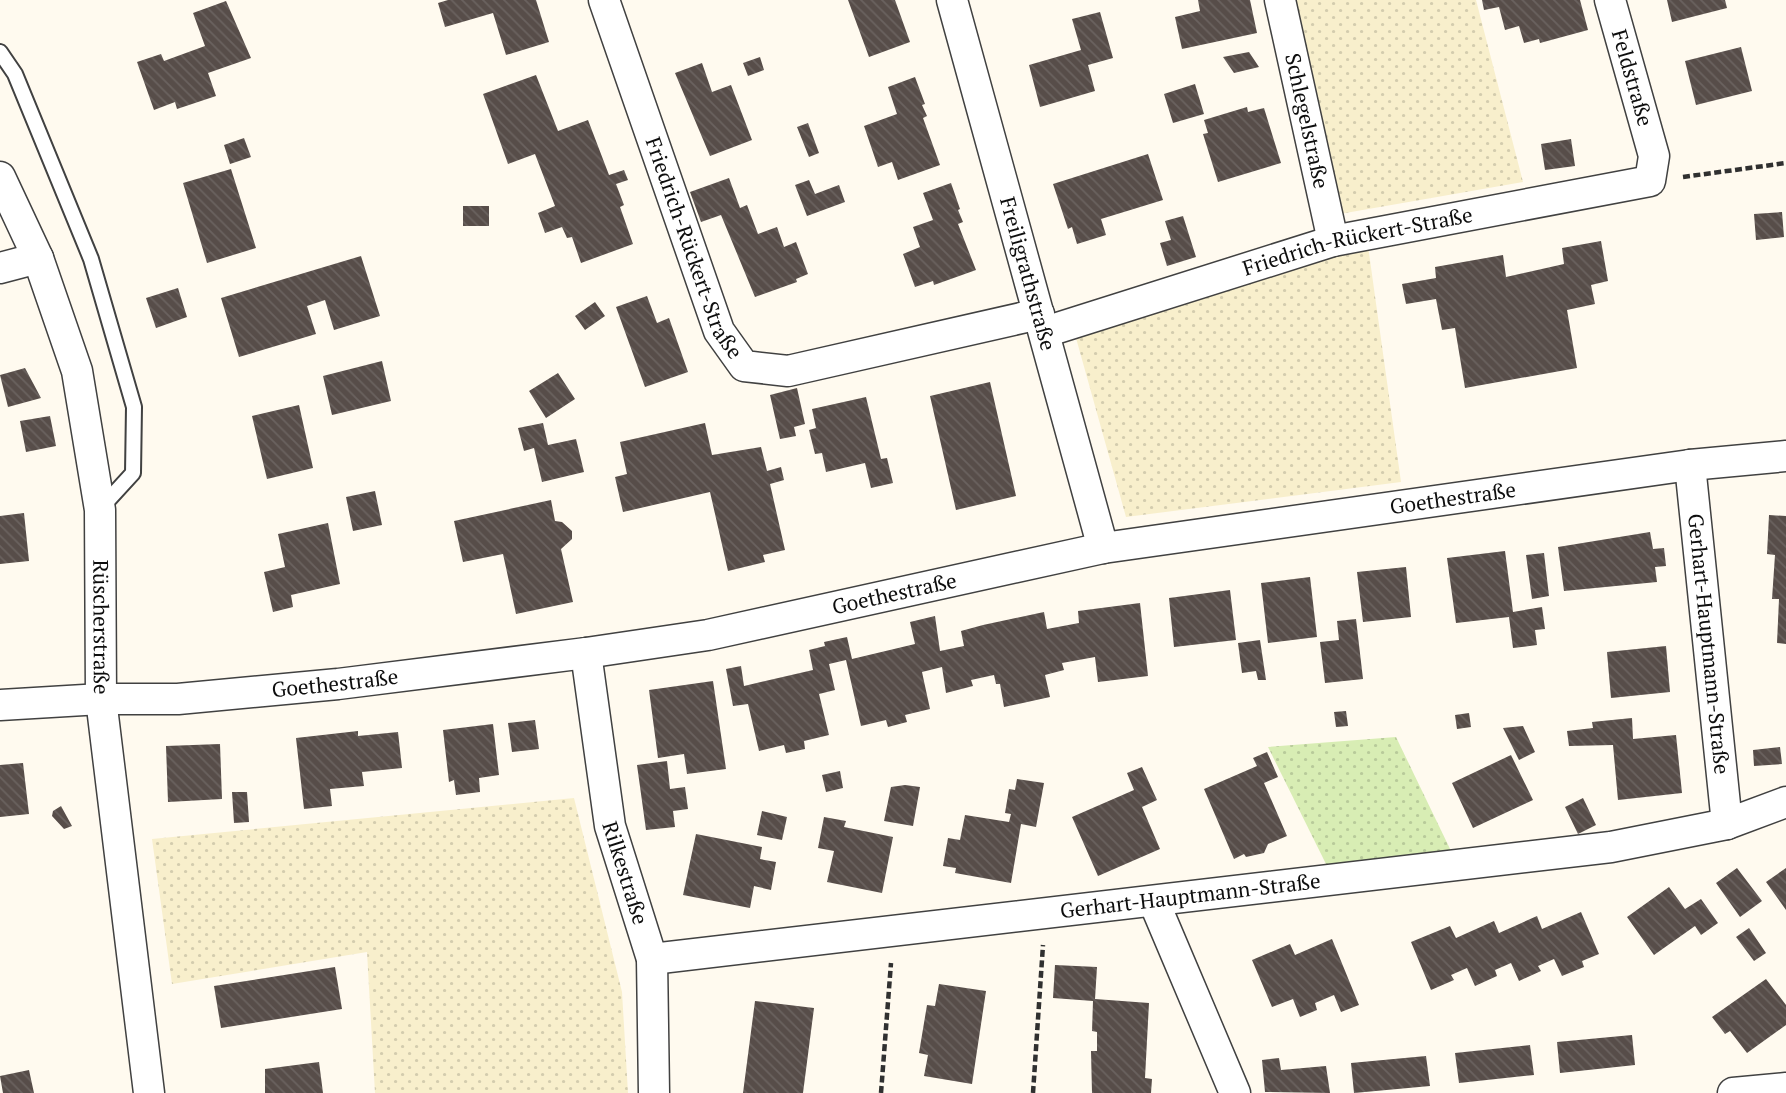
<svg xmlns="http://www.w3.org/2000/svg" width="1786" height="1093" font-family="'PT Serif',serif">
	<defs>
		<pattern id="farmland-dots" width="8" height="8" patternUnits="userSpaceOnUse" patternTransform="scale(1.75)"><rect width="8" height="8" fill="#f8efcc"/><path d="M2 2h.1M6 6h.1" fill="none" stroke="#d3ccae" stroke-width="1.8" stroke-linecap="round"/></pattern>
		<pattern id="grass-dots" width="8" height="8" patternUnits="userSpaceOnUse" patternTransform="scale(1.75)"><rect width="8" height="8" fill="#d8edb4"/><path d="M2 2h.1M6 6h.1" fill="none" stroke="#b8ca9a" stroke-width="1.8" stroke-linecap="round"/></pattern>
		<pattern id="building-back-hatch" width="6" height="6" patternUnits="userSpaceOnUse" patternTransform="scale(1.75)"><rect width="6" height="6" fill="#574d49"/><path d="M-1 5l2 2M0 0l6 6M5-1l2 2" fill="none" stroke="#6a625f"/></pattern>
	</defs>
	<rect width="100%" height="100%" fill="#fffaef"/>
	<path fill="url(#farmland-dots)" d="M1293,0H1476L1523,182L1334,215Z
		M1368,246L1401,482L1126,517L1076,338Z
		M574,798L622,992L628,1093H375L367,952L172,984L152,839Z"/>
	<path fill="url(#grass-dots)" d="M1396,737L1452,853L1327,866L1268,747Z"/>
	<path fill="url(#building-back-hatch)" d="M448,0H536L549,42L506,55L493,13L445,27L438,3Z
		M848,0H895L910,42L869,57Z
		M1198,0H1250L1257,33L1182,49L1175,17L1200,11Z
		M1482,0H1580L1588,30L1540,43L1539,39L1524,43L1519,26L1505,30L1499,7L1484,10Z
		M1667,0H1725L1727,8L1672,22Z
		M226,1L251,58L208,73L216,96L177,109L175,102L154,110L137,62L161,54L164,61L205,46L193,13Z
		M1100,12L1113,58L1088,65L1095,91L1040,107L1029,65L1081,50L1072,19Z
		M1741,47L1752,91L1696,105L1685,61Z
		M1249,52L1259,67L1234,73L1223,57Z
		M760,57L764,70L748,76L743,63Z
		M702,63L712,92L731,85L752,140L710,156L675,73Z
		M536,75L558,131L588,120L609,175L624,170L628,180L616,184L624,205L620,207L633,244L581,263L572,237L567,238L562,227L545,233L538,213L555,206L535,154L508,164L483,94Z
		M915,77L925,104L922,105L927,116L923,118L940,165L898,180L892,162L878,167L864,126L897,114L888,87Z
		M1195,84L1204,114L1173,123L1164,94Z
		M1247,107L1248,112L1264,108L1281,163L1218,182L1203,134L1208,133L1204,120Z
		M808,123L819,153L809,157L797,127Z
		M244,138L251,157L230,164L224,145Z
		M1571,139L1575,166L1545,170L1541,144Z
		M1148,154L1163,200L1101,219L1106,235L1077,244L1072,227L1068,229L1053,184Z
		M231,169L256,248L207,263L183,183Z
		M729,178L740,208L747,205L758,234L777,227L784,247L796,242L808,274L796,279L797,282L755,297L721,215L701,222L690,192Z
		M809,180L815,194L839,185L845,202L807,216L795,185Z
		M951,183L960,209L958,210L963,222L958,224L976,270L934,285L933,281L915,287L903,254L920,247L913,227L933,220L923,193Z
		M463,206H489V226H463Z
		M1782,212L1784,237L1756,240L1754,214Z
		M1183,216L1196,257L1167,266L1160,243L1171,240L1165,221Z
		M1601,241L1608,281L1591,285L1595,304L1567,310L1577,368L1465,388L1455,328L1442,330L1436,299L1406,304L1402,284L1436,278L1435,267L1503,255L1506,277L1564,264L1562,248Z
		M361,256L380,316L334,330L325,300L307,306L316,334L239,357L221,298Z
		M178,288L187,317L156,328L146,298Z
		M647,296L657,323L669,318L688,372L645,387L616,307Z
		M595,302L605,316L585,330L575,316Z
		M382,361L391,401L332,415L323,376Z
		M25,368L41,398L8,407L0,375Z
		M558,373L575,399L546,418L529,391Z
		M990,382L1016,496L956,510L930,396Z
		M797,388L805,424L794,427L796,436L780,439L770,395Z
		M866,397L881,459L887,458L893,483L871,488L865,463L826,472L822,453L815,454L809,430L816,428L812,409Z
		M299,405L313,468L267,479L252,416Z
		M50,416L56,446L26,452L20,421Z
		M543,423L548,445L576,439L584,472L542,482L534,448L524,451L518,428Z
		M705,423L712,455L761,447L767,471L781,467L784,480L770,484L785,550L763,555L765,562L728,571L710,492L623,512L615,477L627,474L620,442Z
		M375,491L382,525L353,531L346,497Z
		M551,500L555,521L562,522L572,531V539L561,549L573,602L516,614L503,554L463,562L454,521Z
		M24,513L29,561L0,564V516Z
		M1769,515L1786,516V644L1777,643L1779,599H1772L1775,555L1767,554Z
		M328,523L340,584L291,595L293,607L273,612L264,572L285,567L278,534Z
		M1650,532L1653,549L1664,548L1666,566L1655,567L1657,582L1564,591L1558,547Z
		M1505,551L1513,612L1542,607L1545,629L1535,630L1537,645L1513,648L1509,617L1456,623L1447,558Z
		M1544,553L1549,596L1532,599L1526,555Z
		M1406,567L1411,617L1363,622L1357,572Z
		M1310,577L1317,637L1268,643L1261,583Z
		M1230,590L1236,640L1174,647L1169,598Z
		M1140,603L1148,676L1098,682L1095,657L1062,663L1064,670L1045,675L1050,697L1004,707L1000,684H996L994,675L971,680L973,686L946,693L942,667L922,672L930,709L905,715L907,722L888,727L886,720L861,726L846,660L829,664L835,690L819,694L829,735L804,741L805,749L786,753L784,745L759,751L748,704L733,706L726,669L741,666L744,686L813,670L809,650L825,646L824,642L847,637L852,659L915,644L910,622L935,616L940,651L964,646L961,631L983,625L1044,612L1047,629L1079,623L1078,611Z
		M1356,619L1363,679L1325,683L1320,642L1339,640L1337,621Z
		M1260,640L1266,680H1258L1256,671L1242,673L1238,643Z
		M1666,646L1670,692L1611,698L1607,652Z
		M713,681L726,769L687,774L684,754L658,758L649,690Z
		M1346,711L1348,726L1336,727L1334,712Z
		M1469,713L1471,727L1457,729L1455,715Z
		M1632,718L1633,739L1676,735L1682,793L1618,800L1613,745L1569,746L1567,731L1593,728L1592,722Z
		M535,720L539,749L512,752L508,723Z
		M493,724L499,775L479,778L480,792L456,795L454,780L449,782L443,730Z
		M1523,726L1535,752L1519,760L1503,728Z
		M358,731V736L398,732L402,768L362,772L364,786L330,789L332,806L304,809L296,738Z
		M220,744L222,799L168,802L166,746Z
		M1780,747L1782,764L1754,766L1753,750Z
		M1267,752L1278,777L1264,783L1287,836L1268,844L1264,853L1246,857L1244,854L1234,859L1204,789L1257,766L1253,758Z
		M1511,755L1533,800L1473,828L1452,783Z
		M667,761L670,789L685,787L688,809L673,811L675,827L646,830L637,765Z
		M23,763L29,814L0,817V765Z
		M1142,767L1157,800L1142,807L1160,849L1098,876L1072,817L1134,790L1127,773Z
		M840,771L843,788L826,792L822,775Z
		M1017,779L1044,783L1036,827L1021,824L1011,883L955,873L956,868L943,866L948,838L960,840L965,815L1009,822L1011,814L1005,813L1009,789L1015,790Z
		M905,785L920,787L913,826L884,821L891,787Z
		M232,792H247L249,822L234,823Z
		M1583,798L1596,825L1578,834L1565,807Z
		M61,806L72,826L64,829L52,816L53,811Z
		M762,811L787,817L782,840L757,835Z
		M824,817L846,821L844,827L893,837L882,893L827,882L834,851L818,848Z
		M696,834L762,847L760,859L776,862L771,890L754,886L750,908L683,895Z
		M1737,868L1762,901L1740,917L1716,883Z
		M1786,868V910L1766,882Z
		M1669,887L1685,909L1701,899L1718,923L1701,935L1695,926L1654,955L1627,917Z
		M1581,912L1599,954L1582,961L1584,967L1562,976L1554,959L1538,966L1541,971L1519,981L1511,963L1495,970L1497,976L1475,986L1467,968L1451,975L1454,980L1431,990L1411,942L1450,926L1456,938L1494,921L1499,933L1537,916L1542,929Z
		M1749,928L1766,953L1754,961L1736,937Z
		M1332,939L1359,1005L1341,1012L1334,995L1315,1003L1317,1010L1300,1017L1293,999L1272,1007L1252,960L1290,944L1295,955Z
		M1055,965L1097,967L1095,999L1149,1003L1145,1078L1152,1079L1151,1093H1092L1091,1051H1097V1032L1092,1031L1093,1001L1053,998Z
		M335,967L342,1009L221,1028L214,986Z
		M1766,979L1786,1005V1025L1747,1053L1730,1031L1725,1034L1712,1017Z
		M939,984L986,991L972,1084L924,1076L928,1055L919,1053L927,1005L935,1006Z
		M755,1001L814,1008L803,1093H743Z
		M1632,1035L1635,1065L1560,1073L1557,1042Z
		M1530,1045L1534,1075L1459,1083L1455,1053Z
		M1426,1056L1430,1086L1354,1093L1351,1063Z
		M1279,1058L1281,1070L1326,1066L1330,1093L1265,1092L1262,1060Z
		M319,1062L323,1093H265V1069Z
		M29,1070L34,1093H3L0,1076Z"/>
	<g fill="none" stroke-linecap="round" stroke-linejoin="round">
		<g stroke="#414141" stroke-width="18">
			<path id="lane" d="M0,52L15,74L91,259L134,407L133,473L100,509"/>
		</g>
		<g stroke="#414141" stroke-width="33">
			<g id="street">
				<path id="s1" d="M604,0L719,331L744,366L788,371L1039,314"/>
				<path id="s2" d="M952,0L1103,548"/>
				<path id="s3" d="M1280,0L1333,241"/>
				<path id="s4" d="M0,177L38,258L77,371L100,510L101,699L149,1093"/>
				<path d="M0,268L38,258"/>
				<path id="s5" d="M1045,332L1333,241L1650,181L1654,156L1610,0"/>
				<path id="s6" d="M1690,465L1727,824"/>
				<path id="s7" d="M586,653L610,826L652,959L654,1093"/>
				<path id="s8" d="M0,705L101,699H178L338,684L586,653L708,635L1103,548L1690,465L1786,456"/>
				<path d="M1154,902L1235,1093"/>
				<path id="s9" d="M652,959L1611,847L1727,824L1786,802"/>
				<path d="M1733,1093L1786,1088"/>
			</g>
		</g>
		<path stroke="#303030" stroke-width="4.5" stroke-dasharray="7 3.5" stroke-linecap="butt" d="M1683,177L1786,163
			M881,1093L891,963
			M1033,1093L1043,945"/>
		<use href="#lane" stroke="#fff" stroke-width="14"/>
		<use href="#street" stroke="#fff" stroke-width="30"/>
	</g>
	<g text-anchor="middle" stroke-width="7" stroke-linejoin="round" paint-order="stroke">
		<g font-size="21" fill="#0e0e0e" stroke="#fff">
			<text transform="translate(1632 78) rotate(74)" y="7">Feldstraße</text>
			<text dy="7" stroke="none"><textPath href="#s3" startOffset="124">Schlegelstraße</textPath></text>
			<text dy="7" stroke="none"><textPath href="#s5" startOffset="326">Friedrich-Rückert-Straße</textPath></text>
			<text dy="7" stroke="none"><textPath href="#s1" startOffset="264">Friedrich-Rückert-Straße</textPath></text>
			<text dy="7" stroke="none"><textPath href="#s2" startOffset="284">Freiligrathstraße</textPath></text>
			<text dy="7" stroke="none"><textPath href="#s8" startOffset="1470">Goethestraße</textPath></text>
			<text dy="7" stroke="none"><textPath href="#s8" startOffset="903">Goethestraße</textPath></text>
			<text dy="7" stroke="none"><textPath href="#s4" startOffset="467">Rüscherstraße</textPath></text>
			<text dy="7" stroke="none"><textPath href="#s6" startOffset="180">Gerhart-Hauptmann-Straße</textPath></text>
			<text dy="7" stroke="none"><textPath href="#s8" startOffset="336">Goethestraße</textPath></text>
			<text dy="7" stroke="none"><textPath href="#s7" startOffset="224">Rilkestraße</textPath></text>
			<text dy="7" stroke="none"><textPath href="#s9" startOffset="542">Gerhart-Hauptmann-Straße</textPath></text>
		</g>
	</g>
</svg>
